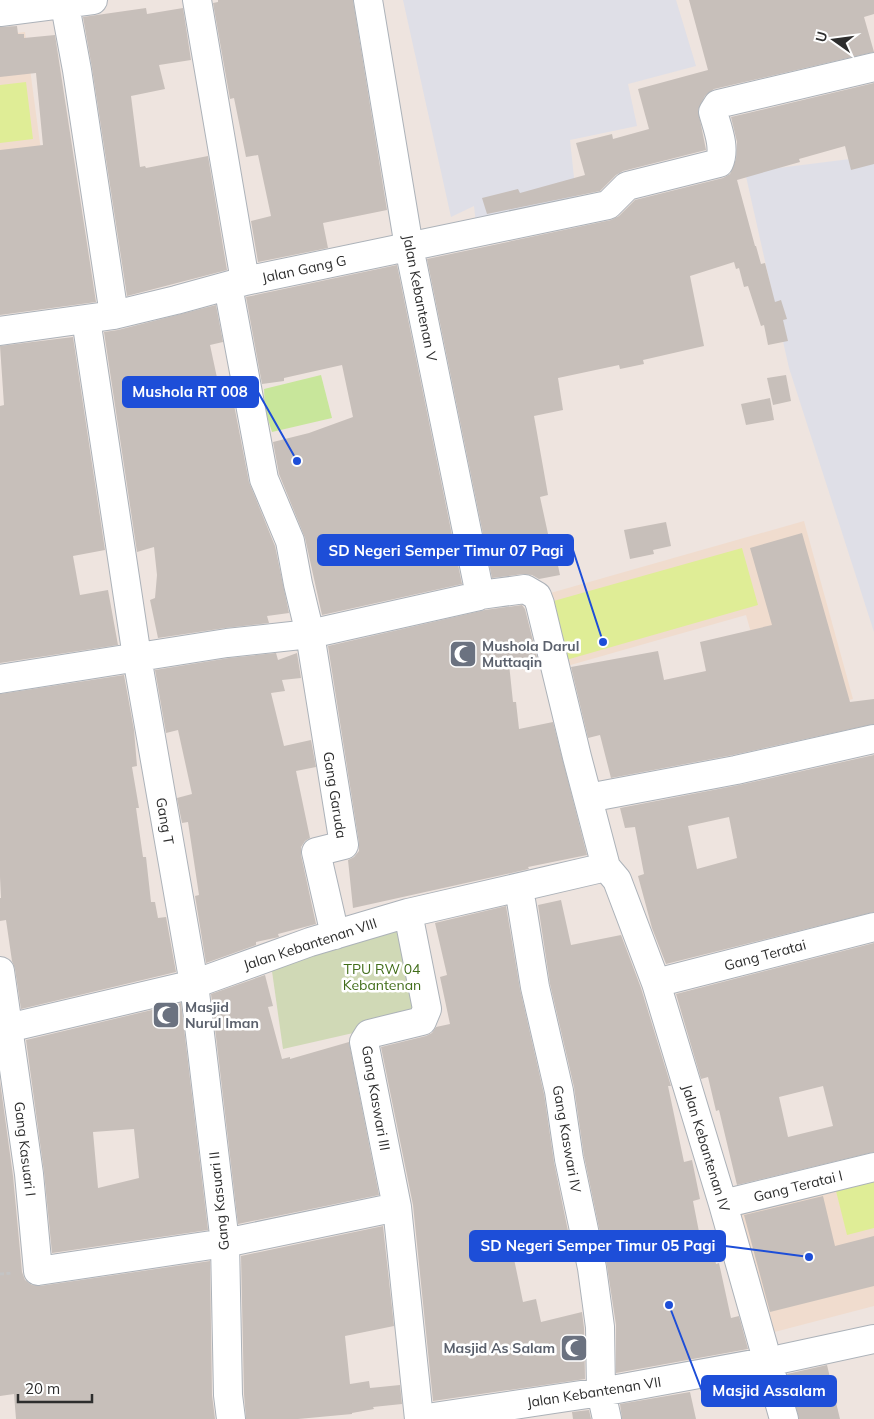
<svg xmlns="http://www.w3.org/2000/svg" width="874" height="1419" font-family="Mulish,sans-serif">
	<rect width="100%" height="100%" fill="#eee4df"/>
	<path fill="#dfdfe7" d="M403,0H676L696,66L628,84L637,126L570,140L578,215L477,233L474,206L451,217Z
		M874,156V632L789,368L745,172Z"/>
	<path fill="#f0dcce" d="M25,32L46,188L0,193V35Z
		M804,521L853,699L776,722L746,615L560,668L540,596Z
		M874,1170V1306L763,1335L731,1207Z"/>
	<path fill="#c8e69b" d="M321,375L332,418L272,432L265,410L264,389Z"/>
	<path fill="#d0d9b6" d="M423,915L441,1013L283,1049L270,957Z"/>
	<path fill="#dfed96" d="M26,82L33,139L0,143V85Z
		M742,548L758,605L566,660L550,602Z
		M874,1177V1228L847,1235L835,1187Z"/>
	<path fill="#c7bfba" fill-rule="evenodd" d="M218,0H353L387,210L323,223L328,248L258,262L251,221L271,216L258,155L246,157L234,98L230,99L213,3L218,2Z
		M689,0H874V14L864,17L874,52L714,89L705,96L698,110L706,150L623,171L616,175L600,191L487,214L482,198L518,189L520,193L585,175L576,143L612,134L613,139L649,129L638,89L708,70Z
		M146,8L147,14L183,8L191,60L159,65L165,89L131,96L140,167L145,166L146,168L208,156L227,270L127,296L92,68L83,17Z
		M17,26L18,34H24V38L55,35L96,302L0,315V150L43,145L36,73L0,77V27Z
		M874,83V164L851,170L845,146L799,159L800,162L737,180L755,246H756L761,264L765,263L775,302L781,300L787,319L783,320L788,341L768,345L764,325L761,326L748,286L744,287L739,268L736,269L734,262L690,276L704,346L643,360L644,364L620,369L619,365L558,378L563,410L534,416L548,495L540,497L550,543L553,542L560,575L539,579L532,575L523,574L492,578L427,259L611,220L619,216L635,200L723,178L730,174L736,159L737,142L731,117Z
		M397,265L462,584L322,615L305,538L279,474L273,442L309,433L353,417L342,365L284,378V381L262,384L246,297Z
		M216,305L223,342L210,345L219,387L230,384L249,482L275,546L289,613L267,616L269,623L225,628L158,638L150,600L155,598L157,575L154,547L137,552L104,332L118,330Z
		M73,337L105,550L73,556L80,595L108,590L118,645L0,663V406L4,405L0,346Z
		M786,375L791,401L773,405L767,378Z
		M770,398L774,420L746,425L741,404Z
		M666,522L671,546L653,550L654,554L630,559L624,530Z
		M802,533L850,702L874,699V724L733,755L611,778L600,735L588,738L571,667L658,651L664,680L706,671L700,642L772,625L750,548Z
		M522,605L525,609L538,661L509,664L513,702H516L519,729L553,722L587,855L528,867L529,869L353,908L348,860L354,857L359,851V843L328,646L485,610Z
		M276,653L278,660L297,653L301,678L282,680L285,691L271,693L284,746L311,740L316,767L296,771L310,838L305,841L301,847V855L316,924L278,934L279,937L256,942V945L206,963L195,896L199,895L188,822L182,823L177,798L192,794L178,730L166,733L155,670L229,658Z
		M124,675L134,730L137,766L132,767L139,808H136L143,857H146L151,902H155L158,918L166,917L176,972L21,1009L15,969L12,961L6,920L0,921V898H1L0,877V694Z
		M874,755V912L666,964L652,928L638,876L644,874L635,827L625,828L620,808L739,785ZM729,817L737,858L697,869L688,826Z
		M561,900L571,945L621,935L641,988L671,1086H668L684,1162L692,1160L700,1199L693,1201L700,1237L710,1235L716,1264L719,1263L731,1318L739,1316L748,1349L616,1373V1325L607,1266L584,1156L574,1087L550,984L538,905Z
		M506,906L520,989L544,1094L554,1162L571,1246L514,1259L523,1302L536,1299L541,1322L582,1312L584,1328L585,1379L433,1401L413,1205L381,1047L426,1036L432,1033L436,1027L450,1024L440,977L447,975L435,923Z
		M874,943V1152L737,1185L719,1110L716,1111L708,1077L701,1079L676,994ZM823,1086L833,1126L788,1137L779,1097Z
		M265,975L273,1006L268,1007L282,1059L290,1057V1059L349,1042L379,1195L238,1224L211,994Z
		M181,1003L208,1230L52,1253L44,1172L26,1040ZM134,1129L139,1178L98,1188L93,1132Z
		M0,1081L13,1176L22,1272L25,1280L32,1285L40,1286L210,1261L212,1395L215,1419H16L14,1394L0,1396Z
		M823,1196L835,1246L874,1236V1286L770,1312L744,1215Z
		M383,1226L394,1326L345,1336L350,1384L369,1381L370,1388L400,1385L402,1404L373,1407L374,1409L352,1413V1414L298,1419H246L244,1394L241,1256Z
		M827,1365L840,1419H799L787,1374Z
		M690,1392L696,1419H622L620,1404Z
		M589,1410L591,1419H573L572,1412Z"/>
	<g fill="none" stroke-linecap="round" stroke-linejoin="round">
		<g stroke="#acb2b9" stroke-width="30">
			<path id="street" d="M64,0L77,70L114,315
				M197,0L245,281
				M368,0L409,247L480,595
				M0,12L93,0
				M228,286L264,479L290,541L298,584L310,634L344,845L316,852L335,935
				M86,319L137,657L194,984L225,1243L228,1395L231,1419
				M0,331L114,315L176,300L245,281L608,205L627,186L719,163C726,148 717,127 713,112L718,104L874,67
				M0,679L227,643L310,634L479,596L480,595L525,589L537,596L540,604L577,757L606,867
				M588,798L736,770L874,739
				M519,888L535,987L559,1091L569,1159L592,1268L600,1327L601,1392L607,1419
				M408,913L427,1009L422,1021L369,1034L364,1042L397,1207L419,1419
				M0,971L29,1174L38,1271L225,1243L397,1207
				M656,983L874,927
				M0,1030L194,984L310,942L408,913L606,867L617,880L656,983L723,1204L784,1419
				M723,1204L874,1167
				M420,1419L601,1392L781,1359L874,1339"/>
		</g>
		<path stroke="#c4c4c4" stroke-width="3" stroke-dasharray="4 2.5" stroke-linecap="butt" d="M0,1274L12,1273"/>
		<use href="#street" stroke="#fff" stroke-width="28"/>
	</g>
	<defs>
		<g id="mosque-square" transform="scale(1.4375)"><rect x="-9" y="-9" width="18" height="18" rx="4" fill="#6b7280" stroke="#fff"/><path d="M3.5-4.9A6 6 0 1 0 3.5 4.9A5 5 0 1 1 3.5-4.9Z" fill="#fff"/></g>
	</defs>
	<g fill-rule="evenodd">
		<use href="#mosque-square" x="463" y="654"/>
		<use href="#mosque-square" x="166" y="1015"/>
		<use href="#mosque-square" x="574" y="1348"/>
	</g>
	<g text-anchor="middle" stroke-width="5" stroke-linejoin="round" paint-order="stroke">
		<g font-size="14" fill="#2d2d2d" stroke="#fff">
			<text transform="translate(304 269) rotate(-12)" y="5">Jalan Gang G</text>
			<text transform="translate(420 298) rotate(79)" y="5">Jalan Kebantenan V</text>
			<text transform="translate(335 795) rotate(81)" y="5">Gang Garuda</text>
			<text transform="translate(165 821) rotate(80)" y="5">Gang T</text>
			<text transform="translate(310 944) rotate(-18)" y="5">Jalan Kebantenan VIII</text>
			<text transform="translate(765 955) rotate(-15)" y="5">Gang Teratai</text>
			<text transform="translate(376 1098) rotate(80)" y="5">Gang Kaswari III</text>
			<text transform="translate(567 1139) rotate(80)" y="5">Gang Kaswari IV</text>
			<text transform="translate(706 1148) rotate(73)" y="5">Jalan Kebantenan IV</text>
			<text transform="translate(25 1149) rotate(83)" y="5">Gang Kasuari I</text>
			<text transform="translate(798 1186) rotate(-14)" y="5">Gang Teratai I</text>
			<text transform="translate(219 1201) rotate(-96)" y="5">Gang Kasuari II</text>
			<text transform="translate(594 1392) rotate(-9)" y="5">Jalan Kebantenan VII</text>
		</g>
		<g font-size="14" font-weight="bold" fill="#5b616d" stroke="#fff" text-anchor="start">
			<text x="482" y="651">Mushola Darul<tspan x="482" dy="16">Muttaqin</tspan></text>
			<text x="185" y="1012">Masjid<tspan x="185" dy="16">Nurul Iman</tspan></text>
			<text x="555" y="1353" text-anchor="end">Masjid As Salam</text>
		</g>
		<g font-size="14" fill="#416d19" stroke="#fff">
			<text x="382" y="974">TPU RW 04<tspan x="382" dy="16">Kebantenan</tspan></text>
		</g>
	</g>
	<path fill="none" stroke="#1d4ed8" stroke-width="2" d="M297 461L258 392M603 642L573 550M809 1257L725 1246M669 1305L702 1391"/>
	<g fill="#1d4ed8" stroke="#fff" stroke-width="2">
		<circle cx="297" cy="461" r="5"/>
		<circle cx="603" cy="642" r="5"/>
		<circle cx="809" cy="1257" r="5"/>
		<circle cx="669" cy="1305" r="5"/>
	</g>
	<g fill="#1d4ed8" stroke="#1d4ed8" stroke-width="2">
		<rect x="123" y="377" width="135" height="30" rx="5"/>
		<rect x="318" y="535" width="255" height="30" rx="5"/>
		<rect x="470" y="1231" width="255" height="30" rx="5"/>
		<rect x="702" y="1376" width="134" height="30" rx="5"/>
	</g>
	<g font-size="15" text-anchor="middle" font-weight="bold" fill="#fff">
		<text x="190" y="397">Mushola RT 008</text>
		<text x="446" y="556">SD Negeri Semper Timur 07 Pagi</text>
		<text x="598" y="1251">SD Negeri Semper Timur 05 Pagi</text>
		<text x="769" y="1396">Masjid Assalam</text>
	</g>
	<g transform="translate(834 40) rotate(284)" stroke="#ffffff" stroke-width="4" paint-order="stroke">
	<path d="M0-4L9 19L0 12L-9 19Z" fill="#2d2d2d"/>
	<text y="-8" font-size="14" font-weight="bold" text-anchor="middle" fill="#2d2d2d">U</text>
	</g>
	<path d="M18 1394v8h74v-8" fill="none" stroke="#2d2d2d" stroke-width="2.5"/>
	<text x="25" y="1394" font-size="15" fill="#2d2d2d" stroke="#ffffff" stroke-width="4" paint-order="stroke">20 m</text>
</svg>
